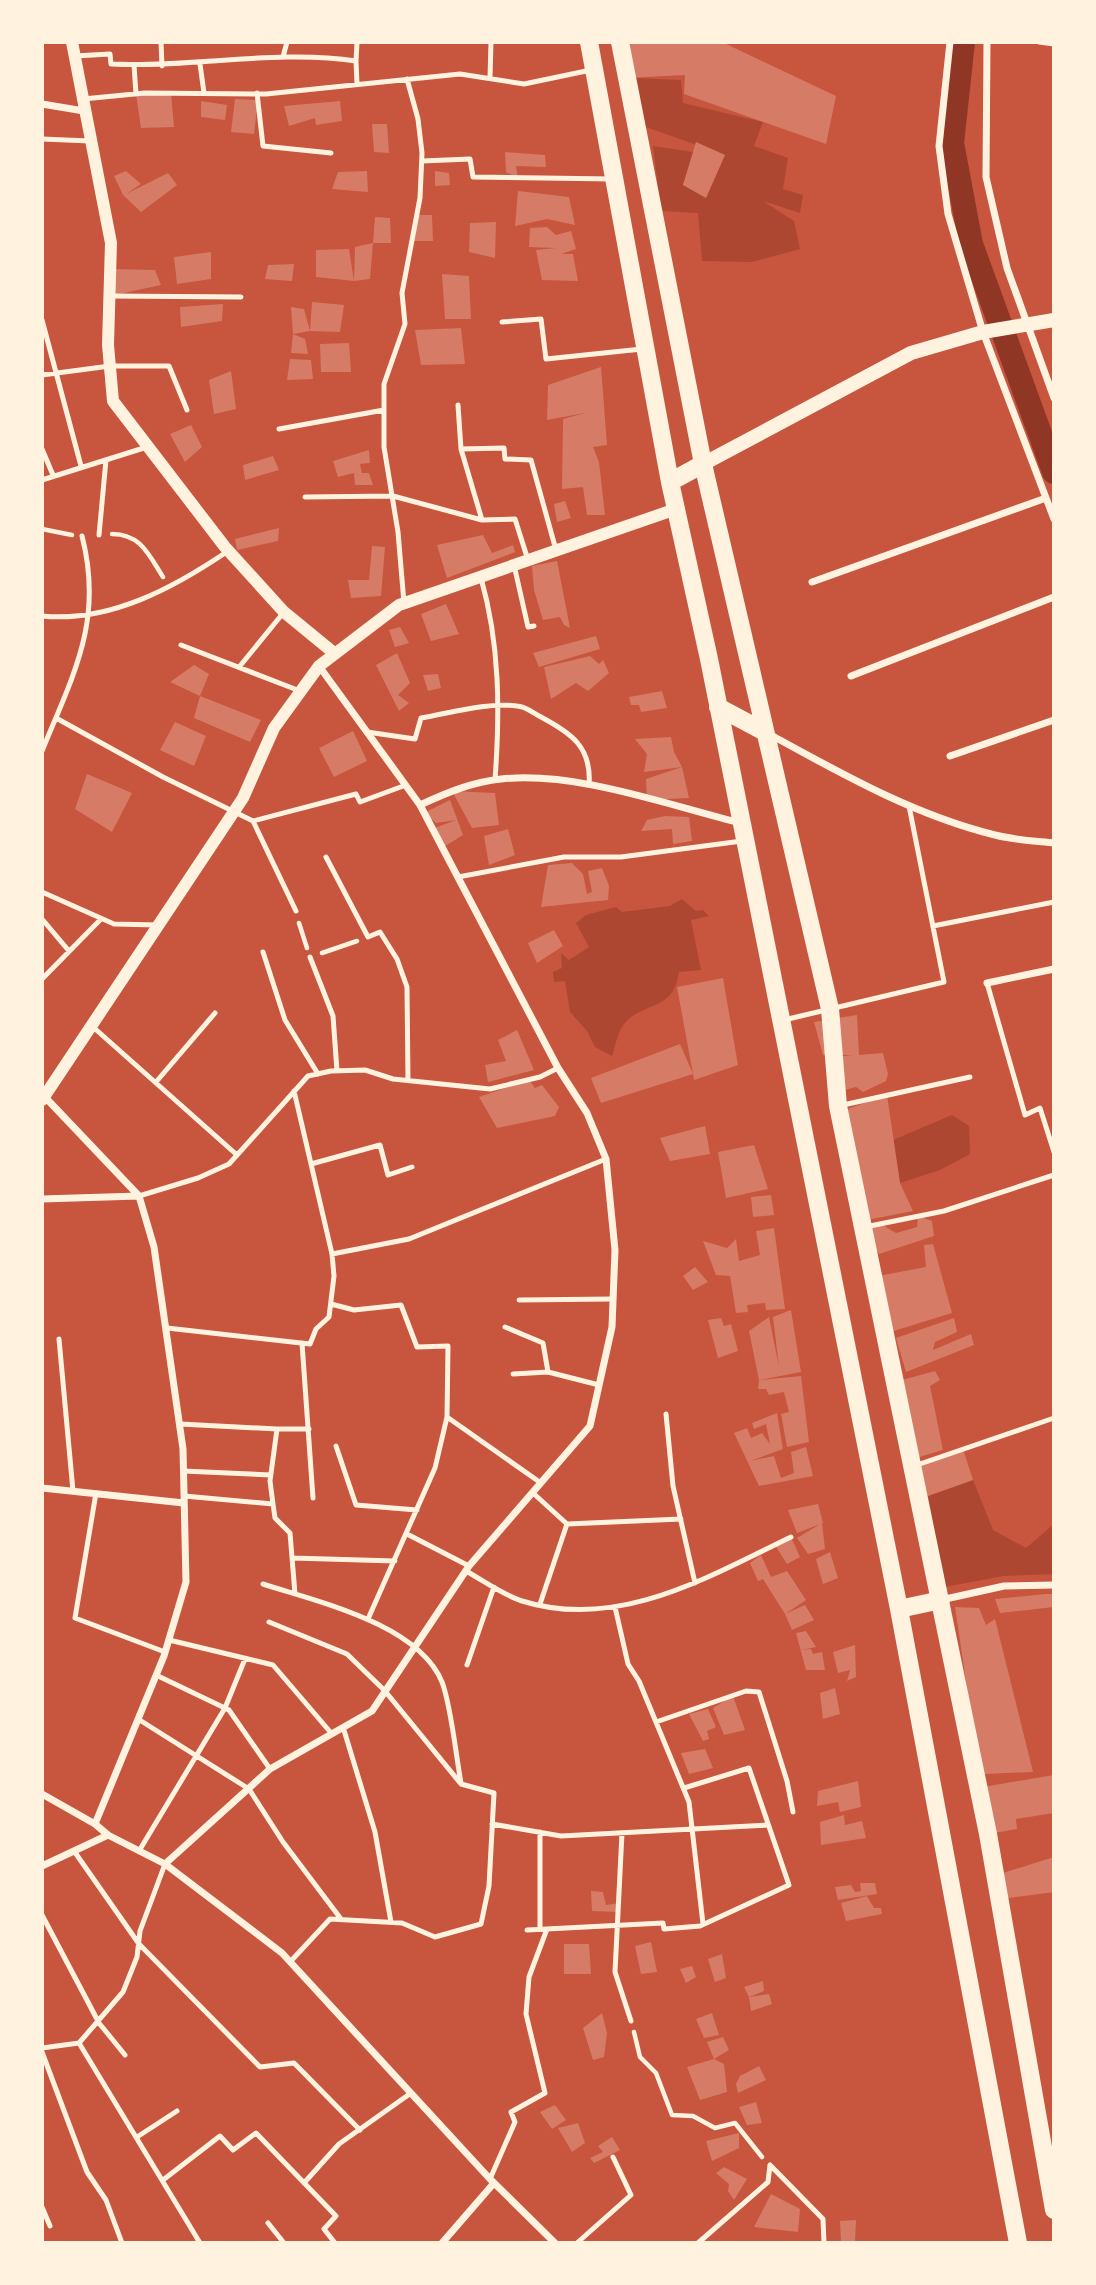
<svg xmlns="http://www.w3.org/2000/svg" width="1096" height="2285" font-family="'Roboto Condensed',sans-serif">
	<rect width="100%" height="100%" fill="#c8553d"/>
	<path fill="#ae4732" d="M633,78L681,80L683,103L763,122L754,146L788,158L783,189L803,195L800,213L763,201L794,221L800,249L752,262L702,261L698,213L661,211L653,146L693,152L683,185L706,197L725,155L643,126Z
		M682,899L696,911L703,910L709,916L691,920L701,970L679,972C674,1012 643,1001 624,1024C618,1031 615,1047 612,1056L595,1047L587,1031L570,1012L565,981L554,982L553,972L562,968L561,953L569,960L589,947L576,923L586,915L616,907L622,912L670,906Z
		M952,1115L969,1126L970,1154L940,1170L900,1183L893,1140Z
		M973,1480L993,1530L1026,1548L1054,1524V1574L1003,1576L945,1587L928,1496Z"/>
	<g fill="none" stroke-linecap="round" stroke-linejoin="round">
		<path stroke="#8f3625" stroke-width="24" d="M963,42L952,143L971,244L1054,472"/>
	</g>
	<path fill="#d67c66" d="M620,42H722L836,96L826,144L684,94L685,75L627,78Z
		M171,93L174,127L141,128L136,94Z
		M235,99L258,100L254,134L231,132Z
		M201,101L227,105L225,120L201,117Z
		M340,101L342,121L316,125L315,118L289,126L284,106Z
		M372,124H387L389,153L374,152Z
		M696,142L725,155L706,198L683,185Z
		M505,152L545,155L546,167L516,166L518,178L506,172Z
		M126,171L141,184L126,194L168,173L177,185L141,212L123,195L114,176Z
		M367,171L368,192L332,189L338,172Z
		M435,171L449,173L450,185L435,186Z
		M518,191L569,197L575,225L547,219L515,226Z
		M418,215H432L433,241H413Z
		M375,217L390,218L391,243H373Z
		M496,222L495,258L469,252L470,223Z
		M547,227L556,235L571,231L576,249L561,254H573L578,281L542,280L536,250L556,248L529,247L530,228Z
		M373,243L370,279L354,281L355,247Z
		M349,249L354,281L316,277V250Z
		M211,252V279L177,284L174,257Z
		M294,264L292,281L265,279L268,265Z
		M111,269L155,270L161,285L110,296Z
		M442,274L469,276L471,319H445Z
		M312,302L344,305L340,332L310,331L293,334L291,307L304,309L310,331Z
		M223,304L222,321L181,327L180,307Z
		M461,328L465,364L421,365L415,330Z
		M293,334L305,339L308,354L291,353Z
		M349,343L351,372H321L320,344Z
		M290,359L311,360L313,379L287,380Z
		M601,367L607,445L593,447L599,462L605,515H587L583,487L562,489L563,419L585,413L547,420L548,385Z
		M231,371L236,409L214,414L209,380Z
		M191,425L202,447L185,462L170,434Z
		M369,450L370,463L360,464L362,473H369L373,485H355L354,473L338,477L333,461Z
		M273,456L279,470L245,480L243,465Z
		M565,501L571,518L557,522L554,504Z
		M279,528L278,541L237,550L235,539Z
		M483,535L492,553L513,545L515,552L447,578L437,545Z
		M372,546L385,547L381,596L351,598L348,580H369Z
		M557,561L570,628L564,625L560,617L543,620L534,590L532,566Z
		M446,604L459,634L431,641L421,614Z
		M400,627L409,643L395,647L389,630Z
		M596,636L600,649L539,667L533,653Z
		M397,653L410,683L398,695L409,703L399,711L376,665Z
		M590,656L599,664L603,660L609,673L588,691L576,683L551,699L544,667Z
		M194,665L209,674L200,696L170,682Z
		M438,674L441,688L428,691L423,675Z
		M662,691L667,708L641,712L639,705H631L629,697Z
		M200,696L261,720L250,742L194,718Z
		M175,722L206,736L194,766L160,750Z
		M353,731L367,761L334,777L319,748Z
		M671,737L674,752L682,767L689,798L647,800L646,779L682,767L644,772L647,754L635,739Z
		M87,774L132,793L112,832L75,809Z
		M452,791L495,793L499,825L472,828Z
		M450,800L463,835L442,848L432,829L456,820L436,823L424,813Z
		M665,816L689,817L692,841L673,844L672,829L641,831L647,820Z
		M508,829L515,855L489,865L484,836Z
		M572,863L583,874L587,894L592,892L588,871L602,868L609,886L608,900L541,907L548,865Z
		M554,930L563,946L537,963L528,943Z
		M723,978L738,1065L694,1080L693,1074L601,1103L591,1078L680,1044L693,1074L677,987Z
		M857,1015L859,1055L883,1053L888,1074L886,1081L863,1092L856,1087L830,1094L834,1057L853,1055H823L814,1022Z
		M517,1030L534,1070L488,1082L485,1065L506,1061L498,1040Z
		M529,1080L535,1088L542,1085L559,1107L555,1116L497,1128L479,1097Z
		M887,1095L900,1183L913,1211L867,1220L839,1112Z
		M705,1126L710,1154L670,1161L660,1138Z
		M754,1145L768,1189L726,1198L718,1152Z
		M771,1195L774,1215L753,1217L751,1197Z
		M918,1216L932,1221L934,1236L879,1254L863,1227L881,1224L896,1233L917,1227Z
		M774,1228L785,1309L766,1310L765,1303L747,1305L748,1312L736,1313L730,1276L716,1275L703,1241L727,1248L736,1239L739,1261L760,1255L756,1231Z
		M933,1244L952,1313L884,1334L873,1277L926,1267L924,1245Z
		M695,1267L708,1282L693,1290L683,1276Z
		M791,1310L801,1372L759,1380L749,1331L769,1317L779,1367L773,1317Z
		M721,1318L724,1326L731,1324L738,1351L718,1358L708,1320Z
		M954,1318L957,1332L935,1342L933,1350L971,1334L974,1345L906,1372L896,1338Z
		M935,1371L940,1380L930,1386L943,1450L909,1460L902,1380Z
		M801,1376L809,1442L787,1447L781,1414L789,1412L784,1392L769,1395L766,1389H758L759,1380Z
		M777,1413L783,1449L750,1461L774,1456L781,1478L794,1473L791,1452L806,1447L813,1476L759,1486L734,1433L747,1428L751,1438L762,1433L770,1444L766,1424L754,1429L752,1423Z
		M963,1449L973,1480L928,1496L911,1467Z
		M818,1504L823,1523L797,1533L788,1510Z
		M822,1523L825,1549L808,1554L797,1538Z
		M791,1537L800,1557L787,1564L775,1545Z
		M830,1552L838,1578L823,1584L816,1559Z
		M761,1555L771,1577L787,1571L806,1600L785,1614L763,1579L758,1581L750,1563Z
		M1046,1594H1054V1607L1000,1613L995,1599Z
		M805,1605L814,1620L792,1630L785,1614Z
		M955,1607L979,1608L986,1625L995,1619L1033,1772L984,1774L972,1722Z
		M806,1631L816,1647L801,1650L811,1649L813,1654L822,1652L825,1670H806L796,1633Z
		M855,1645L856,1677L847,1681L850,1670L838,1673L833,1652Z
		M835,1688L840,1714L823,1719L820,1693Z
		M733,1696L745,1730L724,1735L713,1708Z
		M708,1709L716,1727L707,1731L709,1739L703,1741L689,1714Z
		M705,1749L713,1768L689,1774L681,1753Z
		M1054,1775V1813L1016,1819L1017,1829L988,1834L983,1787Z
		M858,1781L861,1807L840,1812L838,1802L817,1806L818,1791Z
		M844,1815L845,1825L862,1821L866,1838L821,1845L820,1822Z
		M1054,1857V1892L1008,1898L1003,1873Z
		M860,1883H875L877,1894L838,1900L835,1887L851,1885L855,1892L861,1891Z
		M591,1891L603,1892L606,1905L620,1903L619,1912L592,1911Z
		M867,1896L874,1908H881L882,1914L846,1921L841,1903Z
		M651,1942L657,1972L641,1974L635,1946Z
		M564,1944H589L591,1974H564Z
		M722,1954L726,1978L715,1982L708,1959Z
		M692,1966L696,1977L686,1983L680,1969Z
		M763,1981L764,1991L749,1997L744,1987Z
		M769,1994L772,2004L751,2011L749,1997Z
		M602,2013L607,2033L604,2057L593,2060L583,2028Z
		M712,2013L719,2035L704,2038L696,2019Z
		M723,2037L729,2050L714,2059L707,2042Z
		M714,2059L724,2064L727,2092L700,2100L687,2067Z
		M759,2066L766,2080L738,2093L736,2084L740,2076Z
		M756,2102L762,2123L747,2125L739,2107Z
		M555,2105L566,2120L552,2129L540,2112Z
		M578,2123L585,2143L572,2152L558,2128Z
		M739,2133V2148L712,2161L706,2141Z
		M612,2137L620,2150L594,2163L590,2158L603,2152L598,2146Z
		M724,2167L747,2179L734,2200L728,2191L729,2184L716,2173Z
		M771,2194L800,2209L798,2232L754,2227Z
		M856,2220L855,2243H841L840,2221Z"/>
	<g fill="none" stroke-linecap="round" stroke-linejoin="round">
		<path stroke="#fff3e0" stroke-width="4.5" d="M42,529L72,535
			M112,534C141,534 149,555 163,577
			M299,923L307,948
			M322,953L357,941
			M634,2032L640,2057L656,2073L672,2115L693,2116L715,2128L735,2123L762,2157"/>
		<path stroke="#fff3e0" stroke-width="5" d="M161,42L162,66
			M1039,42L1054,44
			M75,56L110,54L111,64C193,68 277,49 356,61L357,84
			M283,57L287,42
			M356,61L357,42
			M200,64L204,93
			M134,65L136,94
			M490,78L491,42
			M257,93L263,146L331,153
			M83,99L145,93L266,94L460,74L524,84L591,70
			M42,139L90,141
			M422,161L470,159L473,177L612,179
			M111,296L241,297
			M42,320L81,466
			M502,322L541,319L546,359L642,349
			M42,375L110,366H169L187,410
			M458,405L461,449L504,448L505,459L531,460L556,550
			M279,429L384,410
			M42,449L53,475
			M461,449L482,520L515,519L528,560
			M42,480L147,447
			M305,497L393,496L482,520
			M99,535L106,460
			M514,565L528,627L534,626
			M481,578C500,645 500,711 495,780
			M404,603L398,532L384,447V384L405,324L402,293L420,198L422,153L418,119L407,79
			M42,616C110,623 175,587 228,551
			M181,645L300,691
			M240,666L284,612
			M56,718L163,777L253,821L356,794L360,802L406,785
			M367,732L415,739L421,718C451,713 486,702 517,706C525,706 533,713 541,717C571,733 592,747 589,785
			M42,751C73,675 104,621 82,536
			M253,821L296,911
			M326,857L368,937L380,932L397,959L407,987L408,1080
			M458,877L564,857H621L742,841
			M42,892L114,924L158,925
			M42,919L69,951
			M933,926L1054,902
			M263,952L285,1020L318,1074
			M310,957L333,1016L337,1071
			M42,979L101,919
			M987,983L1025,1115L1040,1108L1054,1152
			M784,1020L944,982L909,806
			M93,1027L237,1155
			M156,1082L215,1013
			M843,1105L970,1077
			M311,1164L380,1145L388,1175L412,1167
			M139,1196L198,1178L229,1164L308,1076L331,1071L365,1070L393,1079L490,1089L540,1077L558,1068
			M865,1227L944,1211L1054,1175
			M332,1254L409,1239L606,1159
			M519,1300L613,1299
			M331,1304L354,1310L401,1305L417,1347L448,1346L447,1417L541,1483
			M505,1327L543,1343L548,1372L599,1385
			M167,1328L310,1344L316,1329L329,1317L334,1276L332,1254L294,1091
			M59,1339L73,1491
			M302,1343L313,1498
			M513,1374L548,1372
			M666,1414L673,1486L695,1583
			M180,1424L277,1429L270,1481L273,1504L275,1518L290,1533L295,1594
			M277,1429H309
			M336,1446L356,1505L417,1510
			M914,1466L1054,1418
			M183,1471L271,1475
			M96,1493L75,1618L165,1652
			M533,1493L567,1524L540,1604
			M184,1496L273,1504
			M567,1524L681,1519
			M407,1534L469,1566
			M292,1558L395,1561
			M466,1571C484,1581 503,1595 522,1601C618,1631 708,1577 791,1537
			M263,1584C318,1602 418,1624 442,1682C451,1705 456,1756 461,1783
			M615,1607L628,1664L639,1681L689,1802L703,1924
			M368,1619L435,1468L447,1417
			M269,1622L347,1654L385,1691L461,1784L494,1793L489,1886L481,1924L435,1937L402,1923L330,1919L290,1962
			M169,1640L273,1665L332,1734
			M467,1665L494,1587
			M156,1675L229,1710L270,1769
			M138,1719L249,1789L283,1842L341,1919
			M656,1722L746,1691L759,1692L787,1781L793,1812
			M343,1727L375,1832L391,1922
			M492,1824L561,1836L768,1825
			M540,1832V1929
			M622,1833L615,1972L631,2021
			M74,1851L139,1944L260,2067L294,2063L360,2130
			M139,1851L225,1708L245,1659
			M42,1915L99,2023L125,2055
			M527,1930L663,1923L664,1929L700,1926L789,1885L749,1768L684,1788
			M79,2043L200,2243
			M79,2043L123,1992L137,1957L140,1931L165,1864
			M42,2048L79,2043
			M42,2052L87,2172L106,2200L122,2243
			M137,2137L177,2111
			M770,2165L823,2219L824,2243
			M490,2179L515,2122L511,2112L545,2093L526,2014L529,1977L547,1929
			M163,2180L220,2136L233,2150L256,2133L336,2216L324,2229L335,2243
			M304,2183L339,2144L411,2093
			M42,2207L50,2226
			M268,2223L284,2243
			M577,2243L631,2195L613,2157
			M698,2243L768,2182L770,2165"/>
		<path stroke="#fff3e0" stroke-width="7" d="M950,42L939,146L948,214L983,332L1054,519
			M987,42L986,177L1007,268L1054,398
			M42,104L84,111
			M812,582L1046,498
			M851,676L1054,597
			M769,734C842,774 914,815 995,835C1014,840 1035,841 1054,843
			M950,756L1054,720
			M420,805C446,793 472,782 501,779C577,771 667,805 741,823
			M987,983L1054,969
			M44,1096L139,1196L154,1247L183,1449L186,1582L164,1656L95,1824
			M42,1199L139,1196
			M42,1488L184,1503
			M941,1600L1004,1586L1054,1585
			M42,1794L95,1824L108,1835L165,1864L282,1953L490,2179L555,2243
			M165,1864L270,1769L372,1711L469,1566L590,1426L612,1327L615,1250L606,1159L587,1113L558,1068L420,805L319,666
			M42,1866L108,1835
			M442,2243L494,2183"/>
		<path stroke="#fff3e0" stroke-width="12" d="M72,42L111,243L108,345L113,401L225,547L284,612L334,653
			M42,1100L243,798L274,728L319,666L399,605L676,509"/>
		<path stroke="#fff3e0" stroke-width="14" d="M703,464L911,353L983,332L1054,320"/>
		<path stroke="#fff3e0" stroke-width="18" d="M589,42L670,482L709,659L899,1609L1018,2243
			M620,42L703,464L830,1009L838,1106L988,1834L1054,2210
			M670,482L703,464
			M718,707L765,732
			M899,1609L941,1600"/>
	</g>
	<rect width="1096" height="2285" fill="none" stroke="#fff3e0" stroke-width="88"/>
</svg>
